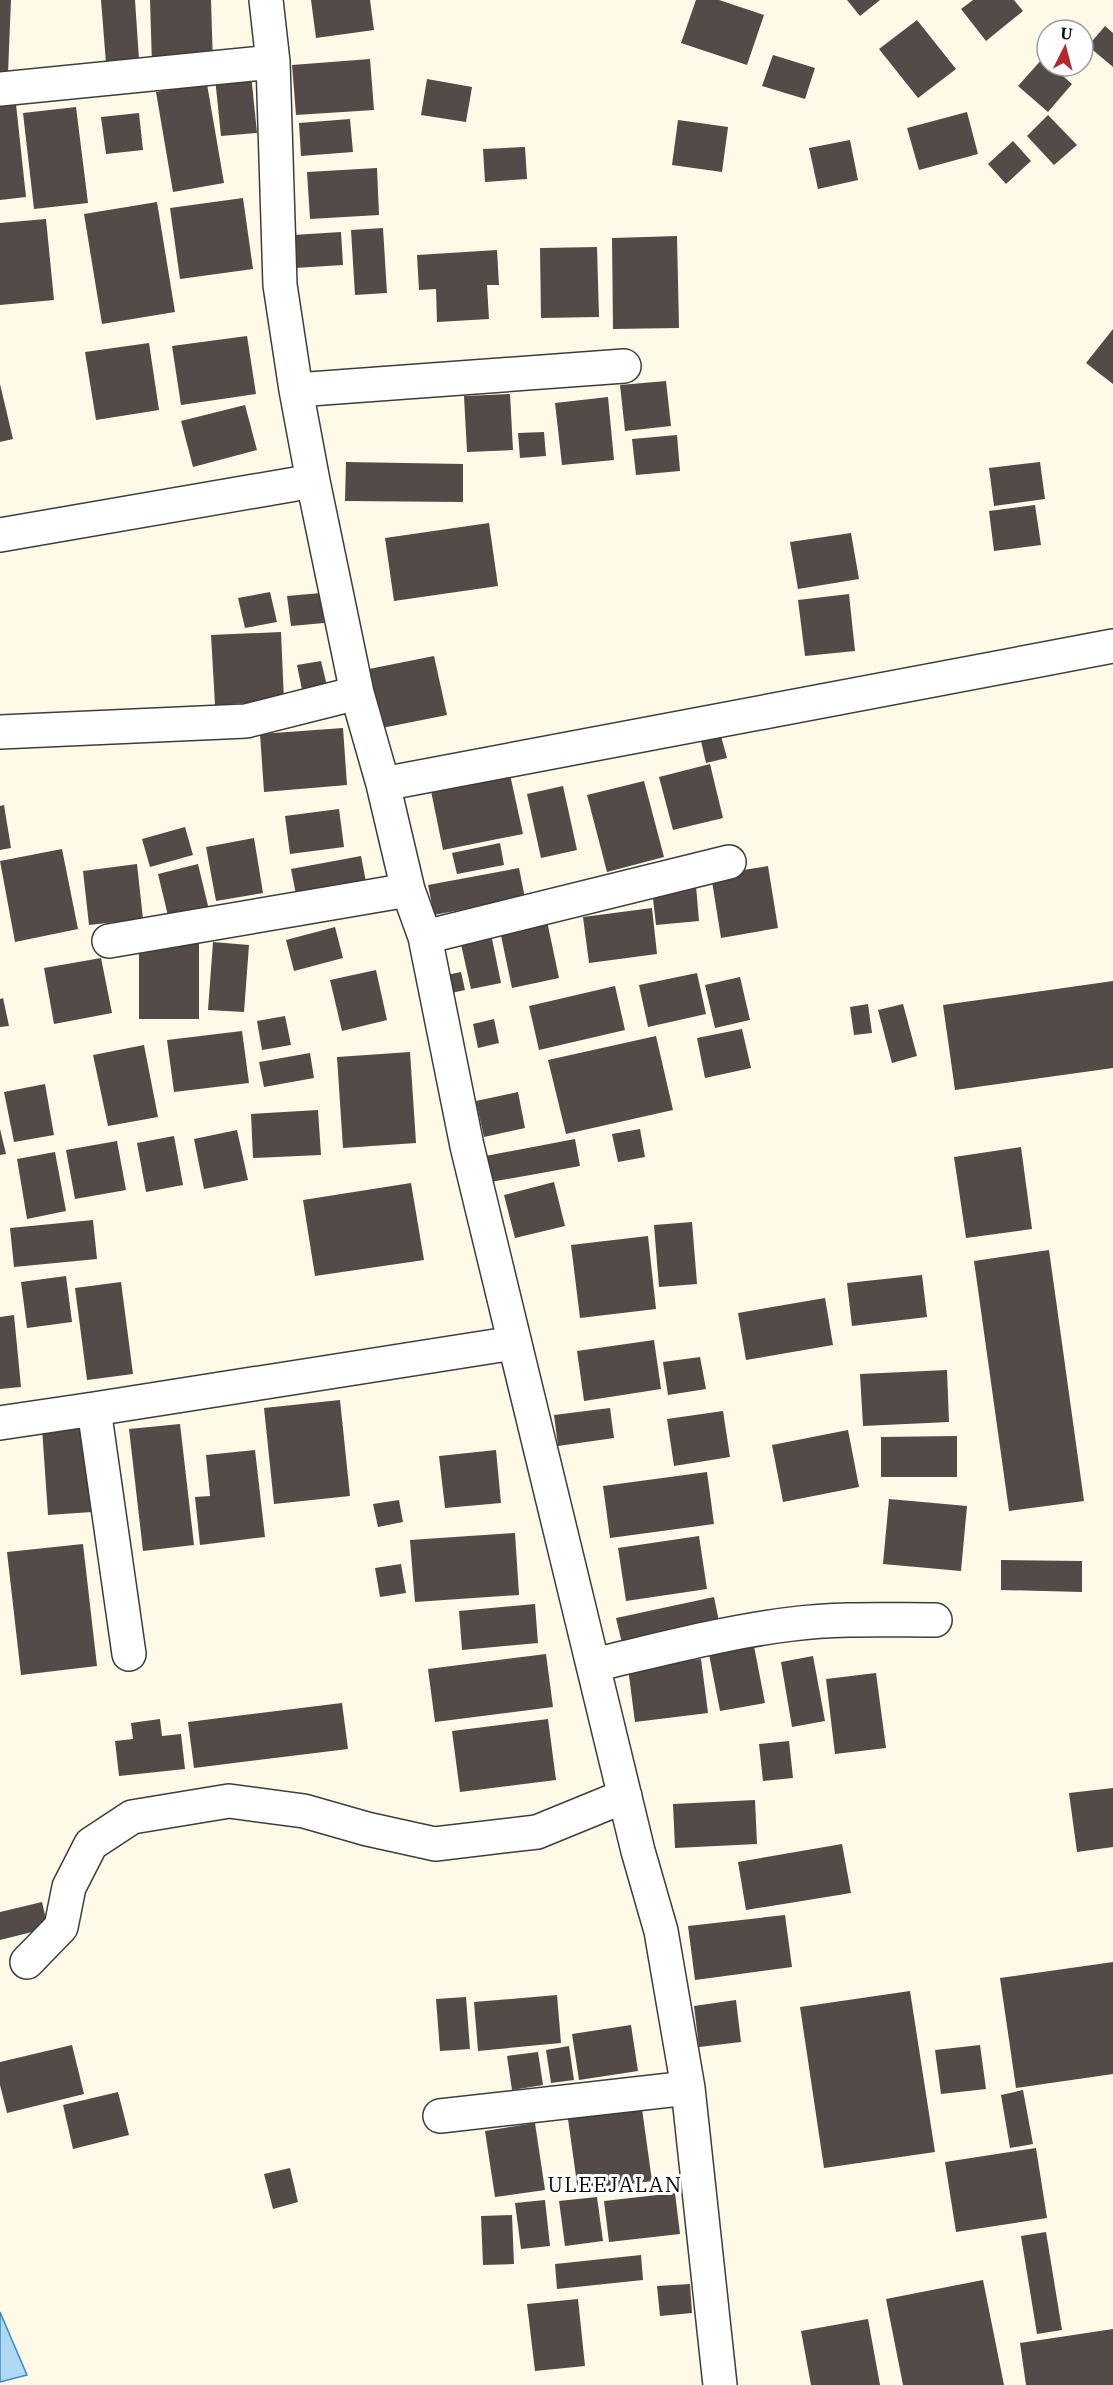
<svg xmlns="http://www.w3.org/2000/svg" width="1113" height="2385" font-family="'IBM Plex Serif',serif">
	<rect width="100%" height="100%" fill="#fefae7"/>
	<path fill="#afd8f3" stroke="#398bc7" stroke-width="1.5" d="M0,2312L27,2375L0,2382Z"/>
	<path fill="#524b47" d="M0,0H11L8,73L0,72Z
		M101,0H135L140,74L107,76Z
		M150,0H211L213,64L152,65Z
		M311,0H370L374,30L316,38Z
		M696,0H719L764,15L747,65L681,43Z
		M847,0H880L860,16Z
		M973,0H1014L1023,11L986,41L961,9Z
		M917,20L956,69L918,98L879,49Z
		M1105,26L1113,33V67L1088,46Z
		M773,55L815,68L805,99L762,86Z
		M1043,58L1047,62V66H1052L1072,84L1048,112L1018,86Z
		M370,59L374,110L296,115L292,65Z
		M1060,66H1074L1068,73Z
		M251,74L257,133L221,136L215,78Z
		M427,79L472,87L466,122L421,115Z
		M207,84L224,183L173,192L156,92Z
		M16,104L26,197L0,200V106Z
		M76,107L88,203L34,209L23,113Z
		M967,112L978,154L919,170L907,128Z
		M139,113L143,150L106,154L101,117Z
		M1048,115L1077,145L1054,165L1027,136Z
		M350,119L353,152L301,156L299,123Z
		M678,120L728,127L722,172L672,165Z
		M850,140L858,180L818,189L809,148Z
		M1013,141L1031,161L1006,184L988,164Z
		M525,147L527,179L485,182L483,149Z
		M377,168L379,215L310,219L307,172Z
		M243,198L253,269L180,279L170,208Z
		M157,202L175,312L102,324L84,214Z
		M46,219L54,300L0,305V223Z
		M383,228L387,293L355,295L351,230Z
		M341,232L343,265L295,268L293,235Z
		M677,236L679,328L613,329L612,238Z
		M597,247L599,317L541,318L540,248Z
		M497,250L499,285H487L489,319L437,322L436,289L419,290L417,255Z
		M1113,329V384L1086,363Z
		M247,336L256,394L181,405L172,346Z
		M149,343L159,410L96,420L85,352Z
		M666,381L671,426L625,431L620,385Z
		M0,384L13,439L0,442Z
		M510,394L513,450L467,452L464,396Z
		M608,397L614,460L562,465L555,403Z
		M245,405L257,450L193,467L181,421Z
		M544,432L546,456L520,458L518,433Z
		M677,435L680,471L636,475L632,439Z
		M346,462L463,464V502L345,501Z
		M1040,462L1045,499L994,506L989,468Z
		M1035,505L1041,545L994,551L989,511Z
		M489,523L498,586L394,601L385,538Z
		M851,533L859,579L798,589L790,542Z
		M270,592L277,622L245,628L238,598Z
		M321,593L324,623L291,626L287,596Z
		M849,594L855,651L805,656L798,600Z
		M281,632L284,701L215,705L211,635Z
		M434,656L447,715L377,729L364,670Z
		M321,661L328,690L303,695L297,665Z
		M343,728L347,785L264,792L260,734Z
		M721,736L727,758L706,763L701,741Z
		M710,764L723,818L673,830L659,777Z
		M509,770L523,834L443,850L430,786Z
		M644,781L664,857L607,872L587,795Z
		M563,786L577,850L541,858L527,794Z
		M4,805L11,848L0,850V806Z
		M339,809L344,847L290,854L285,816Z
		M185,827L193,855L150,867L142,839Z
		M254,838L263,893L216,901L206,847Z
		M500,843L504,865L457,874L452,853Z
		M62,849L78,929L15,942L0,861Z
		M361,856L367,887L297,900L291,869Z
		M137,864L143,919L89,925L83,871Z
		M198,864L209,910L169,920L158,874Z
		M768,866L778,928L721,938L711,875Z
		M519,868L525,898L434,915L428,885Z
		M696,886L699,921L656,925L652,890Z
		M652,908L657,954L589,963L583,917Z
		M547,921L559,978L512,988L500,931Z
		M335,927L343,958L294,971L286,940Z
		M491,934L501,983L471,989L460,940Z
		M139,937L199,938V1019H139Z
		M213,942L249,945L244,1012L208,1010Z
		M101,958L112,1013L54,1024L44,968Z
		M376,970L387,1020L342,1031L330,980Z
		M461,972L465,990L442,995L437,977Z
		M697,973L706,1014L648,1027L639,985Z
		M740,977L750,1020L715,1028L705,985Z
		M1113,981V1068L955,1090L943,1005Z
		M615,986L625,1030L539,1050L529,1006Z
		M3,998L9,1026L0,1027V999Z
		M868,1004L872,1033L854,1035L850,1007Z
		M903,1004L917,1056L892,1063L878,1010Z
		M285,1016L291,1045L262,1050L257,1021Z
		M494,1019L499,1043L478,1048L473,1024Z
		M742,1029L751,1068L705,1078L697,1038Z
		M242,1031L249,1083L174,1092L167,1040Z
		M656,1036L673,1110L566,1134L548,1060Z
		M144,1045L158,1117L108,1126L93,1055Z
		M410,1052L416,1143L343,1148L337,1057Z
		M310,1053L314,1078L264,1087L259,1062Z
		M45,1084L54,1135L14,1142L4,1092Z
		M518,1092L525,1128L484,1137L476,1101Z
		M318,1110L321,1155L253,1158L251,1114Z
		M0,1129L6,1154L0,1155Z
		M640,1129L645,1157L618,1162L612,1134Z
		M237,1130L248,1180L204,1189L194,1139Z
		M174,1136L183,1185L146,1192L137,1143Z
		M575,1139L580,1166L485,1183L480,1157Z
		M117,1141L126,1190L75,1199L66,1150Z
		M1021,1147L1032,1229L966,1238L954,1157Z
		M55,1152L66,1211L27,1219L17,1159Z
		M554,1182L565,1226L515,1238L504,1195Z
		M411,1183L424,1260L315,1276L303,1200Z
		M93,1220L97,1259L14,1267L10,1228Z
		M692,1222L697,1284L659,1287L654,1225Z
		M648,1236L656,1309L580,1318L571,1245Z
		M1049,1250L1084,1501L1009,1511L974,1261Z
		M922,1275L927,1317L852,1326L847,1283Z
		M66,1276L72,1322L27,1328L21,1282Z
		M121,1282L133,1374L87,1380L75,1288Z
		M825,1298L833,1345L746,1360L738,1313Z
		M14,1315L21,1387L0,1389V1317Z
		M654,1340L661,1389L584,1401L577,1351Z
		M700,1357L706,1389L668,1395L663,1362Z
		M947,1370L949,1422L863,1426L860,1374Z
		M340,1400L350,1496L274,1504L264,1408Z
		M610,1408L614,1438L558,1446L554,1415Z
		M723,1411L730,1457L674,1466L667,1419Z
		M180,1424L194,1545L143,1551L129,1429Z
		M86,1425L92,1512L48,1515L42,1428Z
		M848,1430L859,1487L783,1502L772,1445Z
		M957,1436V1477H881V1437Z
		M255,1450L265,1537L200,1545L195,1497L210,1496L206,1455Z
		M496,1450L501,1503L445,1508L439,1456Z
		M707,1472L714,1524L610,1538L603,1486Z
		M889,1499L967,1506L961,1571L883,1564Z
		M399,1500L403,1522L378,1527L373,1504Z
		M515,1533L519,1595L415,1602L410,1540Z
		M699,1536L707,1589L626,1601L618,1548Z
		M83,1544L97,1666L21,1675L7,1552Z
		M1001,1560L1082,1561V1592L1001,1590Z
		M401,1564L406,1593L380,1597L375,1568Z
		M714,1597L721,1631L624,1652L616,1618Z
		M535,1604L538,1643L462,1650L459,1611Z
		M753,1641L765,1703L720,1711L708,1649Z
		M546,1654L553,1707L435,1722L428,1669Z
		M813,1656L825,1721L792,1727L781,1662Z
		M701,1659L708,1713L635,1722L628,1668Z
		M876,1673L886,1748L835,1754L826,1679Z
		M342,1703L348,1749L194,1768L188,1722Z
		M160,1719L162,1736L181,1734L185,1769L119,1776L115,1741L133,1739L131,1723Z
		M548,1719L556,1780L460,1792L452,1731Z
		M789,1741L793,1778L763,1781L759,1744Z
		M1113,1788V1847L1077,1852L1069,1793Z
		M755,1800L757,1844L675,1848L673,1804Z
		M842,1844L851,1893L746,1910L738,1862Z
		M42,1902L48,1928L0,1940V1912Z
		M785,1915L792,1967L695,1980L688,1926Z
		M1113,1962V2074L1016,2088L1000,1978Z
		M910,1991L935,2152L824,2168L800,2007Z
		M557,1995L561,2043L478,2051L474,2002Z
		M466,1997L470,2049L440,2051L436,1999Z
		M736,2000L741,2042L699,2047L694,2006Z
		M631,2025L638,2071L579,2080L572,2034Z
		M72,2045L84,2094L7,2113L0,2085V2062Z
		M980,2045L986,2089L941,2094L935,2050Z
		M569,2046L574,2080L551,2083L546,2050Z
		M538,2052L543,2085L512,2090L507,2056Z
		M1023,2090L1033,2144L1010,2148L1001,2095Z
		M118,2092L129,2135L73,2149L63,2105Z
		M642,2109L652,2181L578,2191L568,2119Z
		M535,2123L545,2190L495,2197L485,2131Z
		M1036,2148L1047,2218L956,2232L945,2162Z
		M290,2168L298,2202L273,2209L264,2174Z
		M675,2193L680,2234L609,2242L604,2201Z
		M597,2197L603,2241L565,2246L559,2201Z
		M545,2200L550,2246L521,2249L515,2203Z
		M512,2215L514,2264L483,2265L481,2216Z
		M1046,2232L1062,2330L1037,2334L1021,2236Z
		M641,2255L643,2280L557,2289L555,2264Z
		M983,2280L1004,2385H903L886,2299Z
		M690,2284L692,2313L660,2316L657,2286Z
		M578,2299L585,2366L535,2371L527,2304Z
		M868,2319L880,2385H811L801,2331Z
		M1113,2329V2385H1026L1020,2343Z"/>
	<g fill="none" stroke-linecap="round" stroke-linejoin="round">
		<g stroke="#3d3d3d" stroke-width="36">
			<path id="minor" d="M266,0L273,62L280,285L296,390L313,481L357,693L383,784L408,890L425,937L467,1146L638,1851L661,1931L688,2088L720,2385
				M0,89L273,62
				M296,390L624,366
				M0,535L313,481
				M0,732L246,721L357,693
				M383,784L1113,646
				M425,937L729,862
				M109,941L408,890
				M0,1423L94,1409
				M129,1654L94,1409L514,1343
				M593,1665C659,1650 725,1632 792,1624C839,1618 887,1620 935,1620
				M27,1962L61,1927L69,1887L91,1844L132,1817L229,1801L304,1811L367,1829L435,1844L537,1832L625,1796
				M440,2116L688,2088"/>
		</g>
		<use href="#minor" stroke="#fff" stroke-width="33"/>
	</g>
	<g text-anchor="middle" stroke-width="6" stroke-linejoin="round" paint-order="stroke">
		<g font-size="21" letter-spacing="1.5" fill="#0a0a0a" stroke="#fff">
			<text x="615" y="2192">ULEEJALAN</text>
		</g>
	</g>
	<g transform="translate(1065 48) rotate(6)"><circle r="28" fill="#ffffff" stroke="#9d9d9d" stroke-width="1.5"/>
	<path d="M0-4.5L10 22L0 15L-10 22Z" fill="#b3292c"/>
	<text y="-9" font-size="16" font-weight="bold" text-anchor="middle" fill="#0a0a0a">U</text>
	</g>
</svg>
